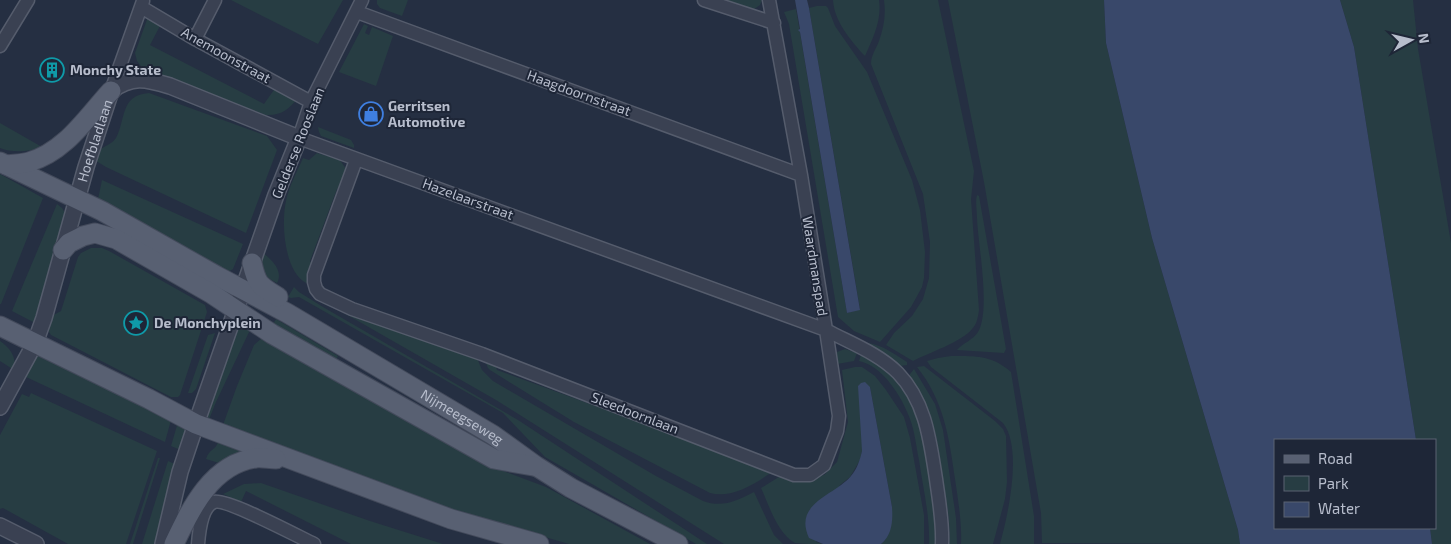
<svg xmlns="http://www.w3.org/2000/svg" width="1451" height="544" font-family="'Exo 2',sans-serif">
	<rect width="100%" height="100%" fill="#252f42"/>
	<path fill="#273d43" d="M231,0H343L318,44Z
		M377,0H408L402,16L380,8L377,4Z
		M718,0H762L760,5L753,10Z
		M833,0H879C882,20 873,38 865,56C851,41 834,21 833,0Z
		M884,0H938L974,171L971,199L979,310C978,317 977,324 972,329C962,342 928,353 913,361L886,345L894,333L912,316L923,299L929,278L930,242L923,194L871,64C871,55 876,49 879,41C884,27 886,15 884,0Z
		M948,0H1104L1106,43L1152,238L1238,530L1240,544L1042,543L1041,513L984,182Z
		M1340,0H1413L1418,49L1451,243V544H1432L1430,528H1435V440H1416L1354,47Z
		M817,6H826L828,8L835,26L867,72L912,180L920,210L925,252L924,278L922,287L911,307L880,342L854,331L838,317L789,24L784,12L796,9L847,313L860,309L809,8Z
		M148,17L161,24L150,45L264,104L276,87L298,98C289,109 281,116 266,115L144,70L137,61L135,53Z
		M364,24L368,26L365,33L369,35L372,27L393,36L376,86L339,72Z
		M149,93L267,136L277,150L246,233L106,167L93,159C98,146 110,147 116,138C126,119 120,95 149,93Z
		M0,123L42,147C30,152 12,153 0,148Z
		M318,127L351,140L354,145V148L321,136L319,132Z
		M317,153L340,160L346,169L343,186L337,189L310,261L313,267L309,282L306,283C284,271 281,223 286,201C289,186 297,172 303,158L309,160Z
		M0,174L43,198L1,304H0Z
		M102,180L243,244L233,269L228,272L98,199Z
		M977,195L979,196L1006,349L1004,353L957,350C963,343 973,340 978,332C991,310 978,245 977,218C977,210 975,202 977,195Z
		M57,204L62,208L67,216L35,323L12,311Z
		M91,248H102L109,251L205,305L207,312L180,395L178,397H171L51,335L49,332L50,317L61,311L78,257L81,253Z
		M261,252C271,258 284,271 277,283C261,275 261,269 261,252Z
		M294,287L299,292L323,307L518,420L707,544H696L545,457L503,413L299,297L291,298L288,297Z
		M323,301L477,358L482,370L493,381L656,476L703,501C722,508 737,501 754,492L774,535L783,544H724L496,400Z
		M276,319L338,356L335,362L272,326Z
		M236,323L250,330L216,402L208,422L202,418Z
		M215,333L196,389L192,393H188L208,335Z
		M263,337L311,367L440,440L490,466L546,487L650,544H569L456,511L349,474L296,451L223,425L237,386L254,345Z
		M0,341C10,348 17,357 14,370L0,361Z
		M867,343C881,344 896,355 907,362V365L900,366L890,358Z
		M845,349L857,353L854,361L837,364V352Z
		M861,355C913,379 921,424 929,475C933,498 937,521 936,544H929C930,516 923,488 919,460C916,446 915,432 910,419C902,397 883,366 859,361Z
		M38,356L171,420L165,442L24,376L35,357Z
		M951,356C975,356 992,355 1011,372L1034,516V544H1000C1008,515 1023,448 1003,423L931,367L927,361L938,358Z
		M485,361L495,364L497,370L770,470L772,472C755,484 731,499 710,493L574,422L490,370L488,368Z
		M924,366L995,421L1003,429L1006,436L1007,482L1005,499L993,544H961C962,522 958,500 955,479C949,437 944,401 917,367Z
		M855,367H862L875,376L886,390L904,417L910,438L924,515V544H881L885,540L892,507L870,387L862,438V451L860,460L850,477L840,485L816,542L823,544C815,544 801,544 795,543C777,533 769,505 761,488L782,475L806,478L824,475L837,462L848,422L842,370Z
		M914,369L935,404L943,430L956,518L957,544H949C951,525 947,506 944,487C938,446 936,412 910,378V374Z
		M31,393L157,451L126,544H68L3,508L0,509V435L22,394L29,397Z
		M178,422L189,428L183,451L171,446Z
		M218,442L222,444L225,442L243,450L244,452L219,463L206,459C209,449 216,450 218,442Z
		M158,458H160L133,544H130Z
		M168,461L179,466L156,544H142Z
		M261,483L370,521L443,544H351L246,491L241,502L223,494L244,484Z"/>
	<path fill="#39486a" d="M795,0H807L809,8L860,310L847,313L800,32L798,30L800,29Z
		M1104,0H1340L1354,47L1416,440H1275V528H1430L1432,544H1240L1238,530L1152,238L1106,43Z
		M865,382L870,387L892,507C893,521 892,535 881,544H823L809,538C793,503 834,496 851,476C857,469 860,460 862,451L858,386L861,383Z"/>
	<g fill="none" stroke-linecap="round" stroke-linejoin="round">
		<g stroke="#555c6c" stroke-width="15">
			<path id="minor" d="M704,0L774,23
				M769,0L801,175L826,330C850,343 878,353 898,373C926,402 930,441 936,479C939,501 943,522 942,544
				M141,7L195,39L311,102
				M357,12L801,175
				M195,39L215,0
				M0,46L28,0
				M111,91L143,1
				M356,160L314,275V282L316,289L320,294L352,309L482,354L794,475H810L824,465L837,431L839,416L826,330L299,138L311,102L362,0
				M198,544C199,532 201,507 214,502C226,498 299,537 314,544"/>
		</g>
		<g stroke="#555c6c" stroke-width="18">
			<g id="tertiary">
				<path id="s1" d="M0,407L35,343L44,318L86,167L111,91C132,75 146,79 170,86L299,138L276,195L196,424L180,472L163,544"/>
				<path d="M0,526L36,544"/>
			</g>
		</g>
		<g stroke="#434a5b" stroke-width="21">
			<g id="primary">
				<path id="s2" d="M0,162L102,211L217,276L287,313L493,435L536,466L571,488L678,544"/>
				<path d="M6,165C13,164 22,164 29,162C65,152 87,117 111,91"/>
				<path d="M63,250L69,243L83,236L95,233L116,239L212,294L272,334L494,459L533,466"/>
				<path d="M252,263C257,285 259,285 278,297"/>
				<path d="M0,326L149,399L196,424L451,519L539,544"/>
				<path d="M174,544C191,508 212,464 256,458C262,457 269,459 276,459"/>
			</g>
		</g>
		<use href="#minor" stroke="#3a4152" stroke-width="12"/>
		<use href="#tertiary" stroke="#3a4152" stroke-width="15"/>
		<use href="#primary" stroke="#586072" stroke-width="19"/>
	</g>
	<defs>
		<g id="building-ring" transform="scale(1.25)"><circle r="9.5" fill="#1e2637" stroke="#0f9aa8" stroke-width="1.5"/><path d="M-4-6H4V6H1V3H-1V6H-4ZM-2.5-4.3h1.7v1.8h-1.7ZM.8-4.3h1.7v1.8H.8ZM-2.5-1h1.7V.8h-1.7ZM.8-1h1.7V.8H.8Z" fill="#0f9aa8"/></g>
		<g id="shop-ring" transform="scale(1.25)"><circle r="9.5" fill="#1e2637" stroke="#3f7fe0" stroke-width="1.5"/><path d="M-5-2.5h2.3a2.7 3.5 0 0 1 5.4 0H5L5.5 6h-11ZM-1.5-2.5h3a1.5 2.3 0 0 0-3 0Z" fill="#3f7fe0"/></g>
		<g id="sight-ring" transform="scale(1.25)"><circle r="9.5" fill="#1e2637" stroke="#0f9aa8" stroke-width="1.5"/><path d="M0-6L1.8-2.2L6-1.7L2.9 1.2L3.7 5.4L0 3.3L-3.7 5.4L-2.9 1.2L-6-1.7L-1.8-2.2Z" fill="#0f9aa8"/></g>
	</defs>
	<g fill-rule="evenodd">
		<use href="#building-ring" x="52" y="70"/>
		<use href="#shop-ring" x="371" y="114"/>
		<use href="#sight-ring" x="136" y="323"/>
	</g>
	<g text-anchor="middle" stroke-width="4" stroke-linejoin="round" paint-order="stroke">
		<g font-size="14" fill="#b7bdcc" stroke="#1e2637">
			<text transform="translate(226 55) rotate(29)" y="5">Anemoonstraat</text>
			<text transform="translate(579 93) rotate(20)" y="5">Haagdoornstraat</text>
			<text dy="5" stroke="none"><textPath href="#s1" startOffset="284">Hoefbladlaan</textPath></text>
			<text transform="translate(298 143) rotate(-68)" y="5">Gelderse Rooslaan</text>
			<text transform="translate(468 199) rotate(20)" y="5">Hazelaarstraat</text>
			<text transform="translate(815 266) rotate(81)" y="5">Waardmanspad</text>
			<text transform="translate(635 413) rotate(21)" y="5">Sleedoornlaan</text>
			<text dy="5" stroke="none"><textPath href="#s2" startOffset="528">Nijmeegseweg</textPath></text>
		</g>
		<g font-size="14" font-weight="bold" fill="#b7bdcc" stroke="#1e2637" text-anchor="start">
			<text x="70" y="75">Monchy State</text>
			<text x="388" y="111">Gerritsen<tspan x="388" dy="16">Automotive</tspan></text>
			<text x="154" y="328">De Monchyplein</text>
		</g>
	</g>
	<rect x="1274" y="439" width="162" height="90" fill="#1e2637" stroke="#5b6273"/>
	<rect x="1284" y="455" width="25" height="8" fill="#586072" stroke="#5b6273"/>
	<text x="1318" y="464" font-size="15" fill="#b7bdcc">Road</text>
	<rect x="1284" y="476" width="25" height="15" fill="#273d43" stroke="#5b6273"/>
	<text x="1318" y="489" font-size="15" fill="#b7bdcc">Park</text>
	<rect x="1284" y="502" width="25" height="15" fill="#39486a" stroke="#5b6273"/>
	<text x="1318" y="514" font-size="15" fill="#b7bdcc">Water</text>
	<g transform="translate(1411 40) rotate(82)" stroke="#1e2637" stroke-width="4" paint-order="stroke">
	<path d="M0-4L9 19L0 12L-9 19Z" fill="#b7bdcc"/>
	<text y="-8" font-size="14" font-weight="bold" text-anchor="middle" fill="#b7bdcc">N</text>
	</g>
</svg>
